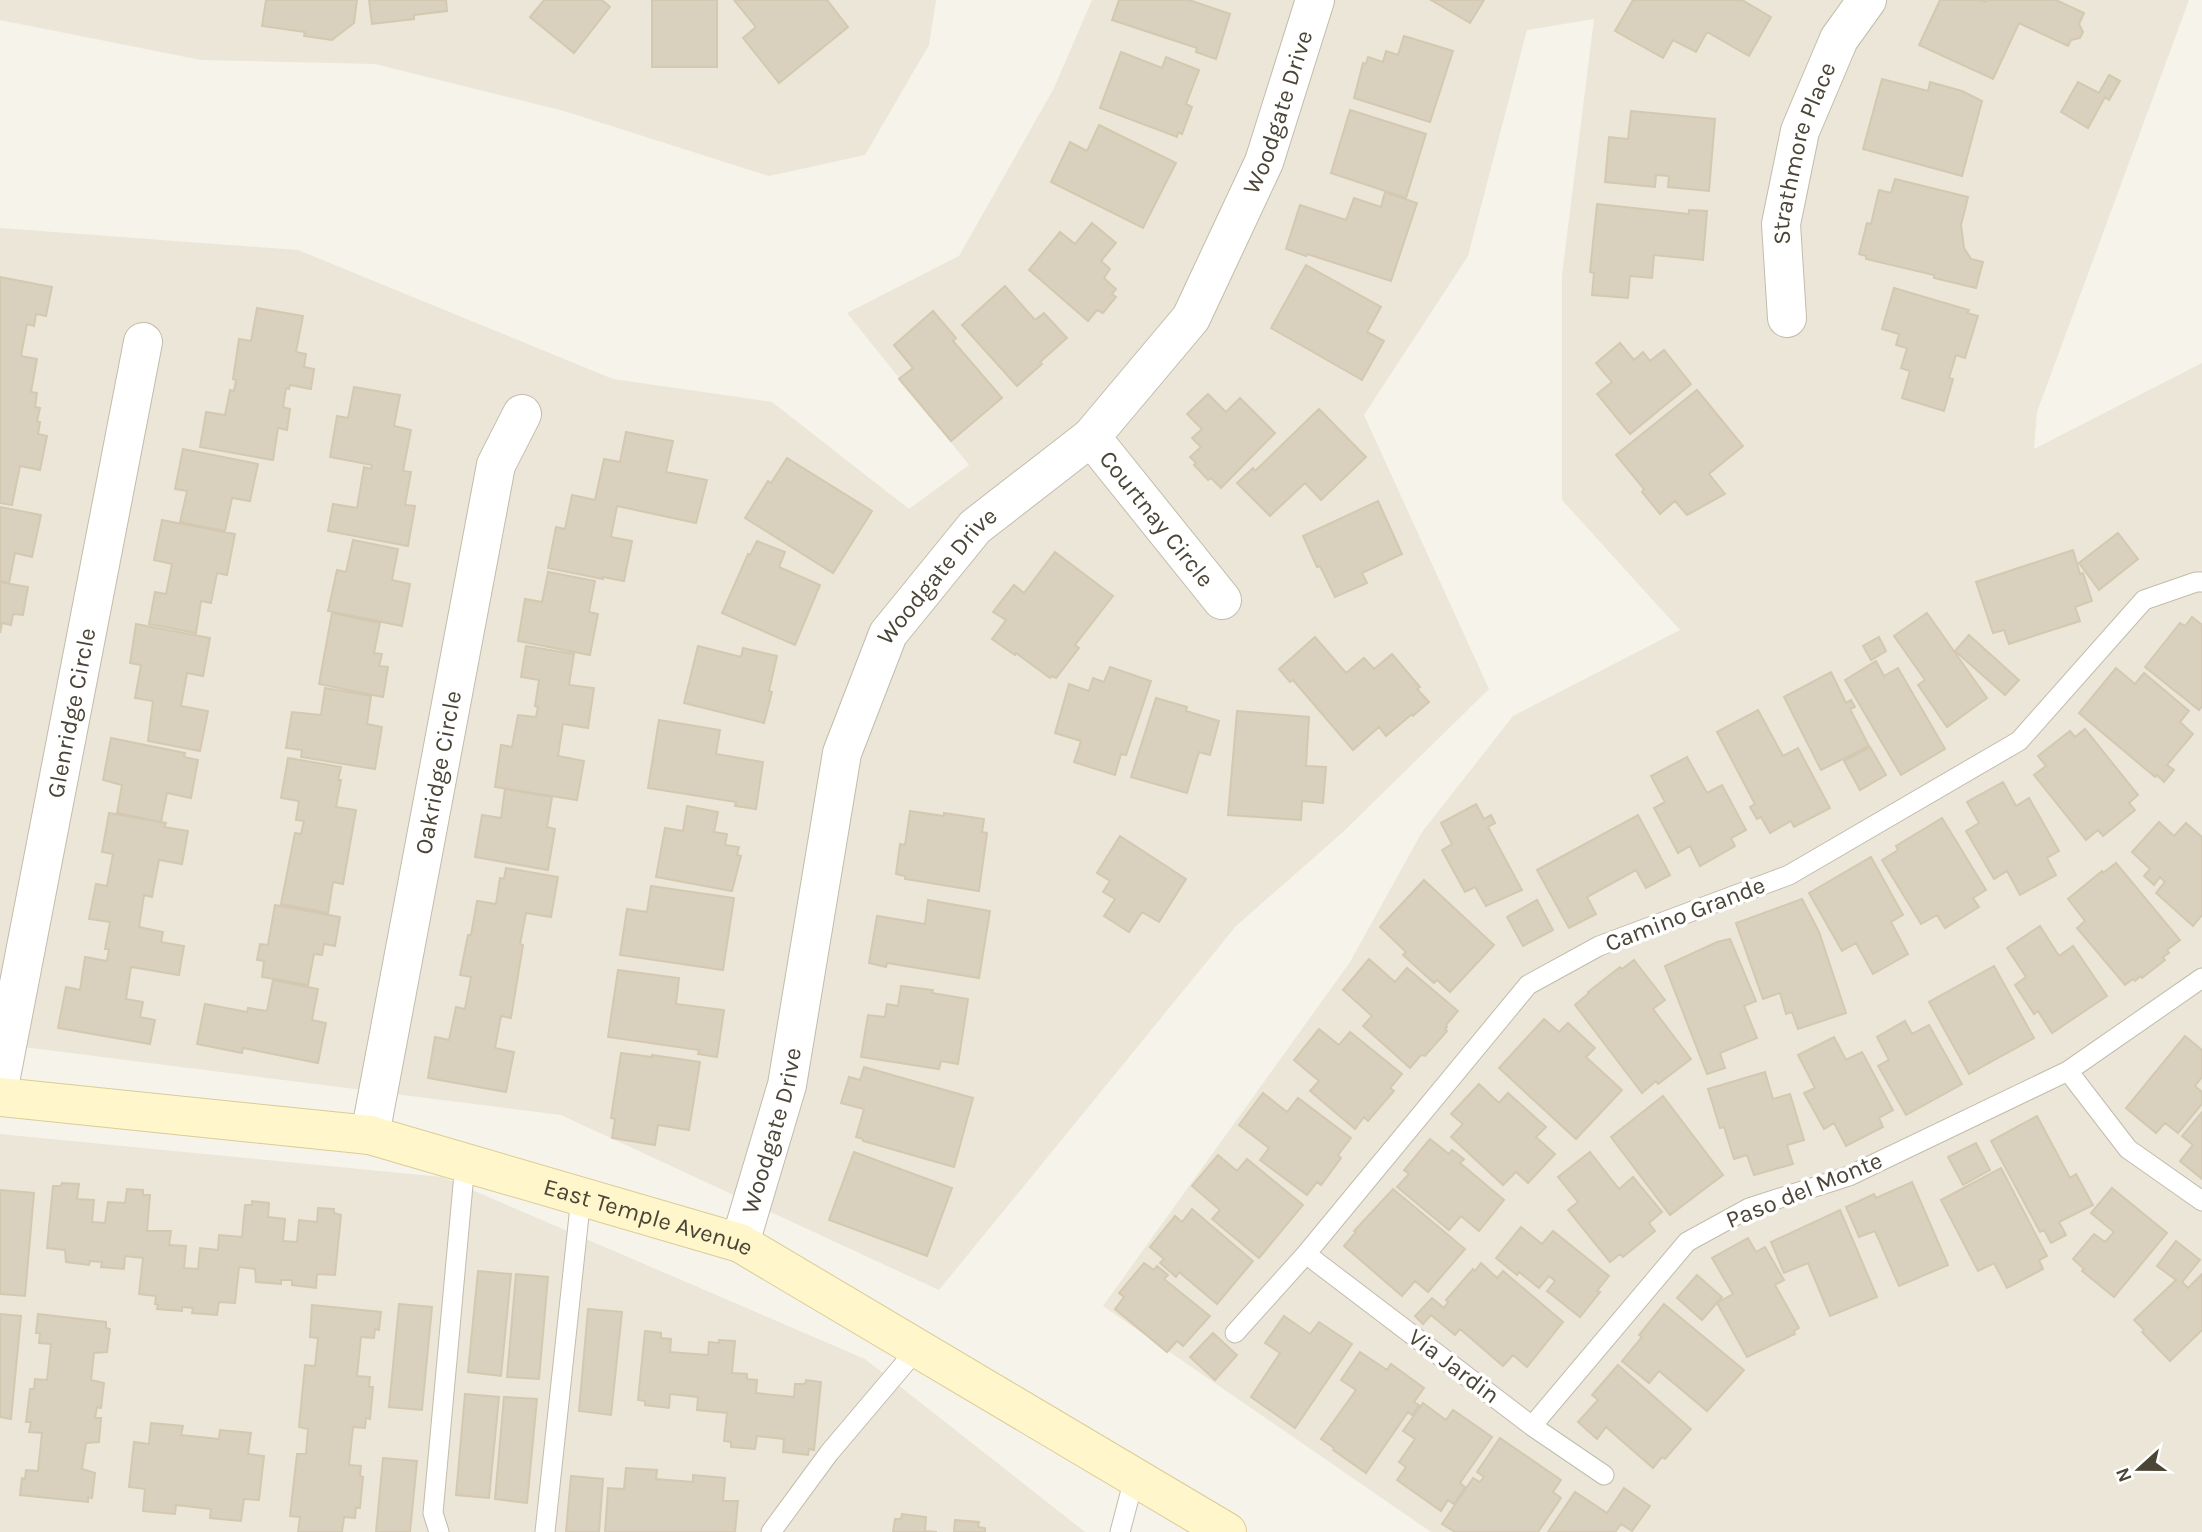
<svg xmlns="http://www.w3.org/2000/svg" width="2202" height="1532" font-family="Karla,sans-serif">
	<rect width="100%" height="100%" fill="#f6f3ea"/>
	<path fill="#ebe6d7" d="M0,0H936L929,45L865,155L769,176L564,111L375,64L201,60L0,20Z
		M1092,0H2189L2037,412L2034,449L2202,363V1532H1431L1103,1306L1350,962L1422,832L1513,716L1680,630L1562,500V275L1594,19L1527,30L1468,256L1364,415L1489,689L1343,832L1236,926L939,1290L561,1115L0,1044V228L298,250L613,379L772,402L909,509L969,465L847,313L959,256L1054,88Z
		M0,1134L442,1177L865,1359L1085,1532H0Z"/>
	<path fill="#d9d0be" stroke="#d4c9b0" stroke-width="2" d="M266,0H357L354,23L332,40L304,36L305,32L262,26Z
		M369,0H446L447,11L414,15V19L372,24Z
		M544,0H602L610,7L574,53L530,17Z
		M652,0H717V67H652Z
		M734,0H827L848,27L779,83L743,38L756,27Z
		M1119,0H1189L1230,14L1216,59L1196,52L1197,48L1112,20Z
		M1431,0H1484L1470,23Z
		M1633,0H1742L1771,17L1749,56L1707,32L1696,52L1673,40L1663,58L1615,31Z
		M1940,0H1982L1985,2L1986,0H2056L2084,13L2079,24L2083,32L2080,38L2071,40L2068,46L2019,23L1993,79L1919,45Z
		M1404,36L1453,51L1430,122L1354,98L1363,63L1366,64L1368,57L1383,62L1386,51L1398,55Z
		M1121,52L1162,68L1166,57L1199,70L1186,104L1192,107L1182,134L1178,132L1177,137L1100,108Z
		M2109,75L2120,81L2109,100L2105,97L2088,128L2061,112L2078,82L2099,93Z
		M1882,79L1928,91L1930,82L1962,91L1982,101L1962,176L1863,149Z
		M1350,110L1426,134L1406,198L1331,173Z
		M1631,111L1715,119L1709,191L1668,187L1669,176L1656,175L1655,187L1605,182L1609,137L1628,139Z
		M1099,125L1176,163L1143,228L1051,182L1070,142L1087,151Z
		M1895,179L1968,197L1961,225L1964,248L1971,259L1983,262L1976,288L1934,278V275L1866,259V256L1859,254L1867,223L1871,224L1879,190L1891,193Z
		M1385,192L1417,203L1391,281L1307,254L1306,256L1286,249L1300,205L1346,220L1354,198L1381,207Z
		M1597,204L1689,214V210L1707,211L1703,260L1654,255L1652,278L1630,276L1628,298L1592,295L1594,273L1590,272Z
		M1092,223L1116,243L1101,261L1110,269L1104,278L1116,289L1112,294L1116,297L1103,313L1097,310L1088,321L1029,270L1060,232L1075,244Z
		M1306,265L1381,307L1367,332L1384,341L1362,380L1271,328Z
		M0,277L52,287L46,316L36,314L34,326L27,324L21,356L37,359L31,392L37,393L35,407L40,408L37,421L40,422L38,434L47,436L40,470L20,466L12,505L0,503Z
		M1005,286L1035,320L1044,313L1067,338L1040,362L1042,364L1017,386L962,325Z
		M1894,288L1969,310L1967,313L1978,316L1965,358L1956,355L1949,378L1953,379L1944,411L1902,398L1910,371L1901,368L1907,348L1896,345L1899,334L1882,329Z
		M257,308L303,316L296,352L306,354L304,367L314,369L311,389L290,385L289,389L286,388L283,407L290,409L287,430L278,428L273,460L200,447L206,412L225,415L230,390L234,391L236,380L233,379L239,339L251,341Z
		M933,311L956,338L953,341L1002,398L951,441L899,379L913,368L894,345Z
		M1620,343L1634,360L1643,352L1650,361L1664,350L1691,384L1630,434L1597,394L1612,382L1596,363Z
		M354,387L400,395L394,426L411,430L403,471L411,472L405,505L415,506L408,546L328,531L333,504L357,508L364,467L371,469L372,465L330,457L337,416L348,418Z
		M1697,390L1743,446L1709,474L1725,494L1687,515L1675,501L1660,514L1642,492L1644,489L1616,455Z
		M1208,394L1226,412L1240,398L1275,433L1221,488L1211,478L1208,480L1194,465L1196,463L1190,457L1201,447L1192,438L1202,429L1187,414Z
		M1319,409L1366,457L1321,500L1305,483L1270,516L1237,483L1253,468L1255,471Z
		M626,432L673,441L666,472L707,480L696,523L617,506L611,537L632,541L624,581L603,577V579L548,568L556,527L565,529L572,495L595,500L604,459L620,462Z
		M183,449L258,464L250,501L232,498L225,531L180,522L187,491L175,489Z
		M787,458L872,511L833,573L745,518L768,481L771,483Z
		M1378,501L1402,554L1362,573L1367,583L1335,597L1320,566L1317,567L1303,536Z
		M0,507L41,515L32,557L15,553L9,583L0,581Z
		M162,520L235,534L227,575L217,573L211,603L201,601L196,633L149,624L155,592L166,594L172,564L154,560Z
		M2118,533L2138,559L2099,590L2079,563Z
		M353,540L398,549L392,580L410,584L402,626L328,611L337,570L346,572Z
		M757,541L785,552L779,567L820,585L795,645L722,613L748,554L750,555Z
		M2073,550L2080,574L2083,573L2092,601L2075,607L2080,621L2009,644L2004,630L1993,633L1976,582Z
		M1055,552L1113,596L1075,645L1079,648L1056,678L1052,676L1050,678L1016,653L1015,655L992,639L1006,620L993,612L1014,585L1024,593Z
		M548,572L595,581L589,612L598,614L590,655L518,641L525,599L542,602Z
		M0,582L28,587L23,615L13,614L11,625L2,623L0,633Z
		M332,613L380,623L374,653L382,654L379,666L388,667L383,697L319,684Z
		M1927,613L1987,698L1947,727L1918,685L1925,680L1894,636Z
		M2192,617L2202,625V706L2199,710L2145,667L2180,623L2185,626Z
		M136,624L210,638L203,676L187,673L181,706L208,711L200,751L148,741L153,701L135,698L141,665L130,663Z
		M1969,635L2019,680L2005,695L1955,651Z
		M1315,637L1346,673L1364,658L1374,669L1392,654L1420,687L1417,689L1429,702L1413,716L1412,714L1386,736L1379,727L1353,750L1293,680L1290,682L1279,669Z
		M1879,637L1886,651L1871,660L1863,646Z
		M526,646L574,654L569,685L594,688L588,728L563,724L558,756L584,761L577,800L495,787L501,745L512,747L518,715L536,717L538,707L535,706L539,680L521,677Z
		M698,646L741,657L743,648L777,656L769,691L772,692L764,723L684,703Z
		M1876,661L1884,676L1898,668L1945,749L1901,775L1845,680Z
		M1110,667L1151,681L1126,755L1121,754L1115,775L1074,762L1081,741L1055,733L1069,684L1089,691L1093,678L1104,682Z
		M2116,668L2135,684L2144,673L2189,711L2180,722L2193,734L2167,765L2174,770L2164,782L2157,775L2155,777L2079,713Z
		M1831,672L1846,703L1851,700L1855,707L1850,709L1869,746L1821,770L1784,697Z
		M325,688L371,696L367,724L382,727L375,769L301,757L302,750L286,748L292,712L321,715Z
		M1156,698L1187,707L1186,711L1219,721L1210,755L1199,752L1187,793L1131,777Z
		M1758,710L1783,756L1798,748L1830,808L1794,827L1791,821L1770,833L1761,817L1757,819L1750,807L1755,804L1717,732Z
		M1237,711L1309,717L1306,766L1326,767L1323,803L1302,801L1301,820L1228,815Z
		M659,720L720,730L716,754L763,762L756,809L735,806L736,802L648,788Z
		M2085,729L2138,795L2129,803L2135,810L2103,836L2098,830L2086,840L2034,775L2046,766L2038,756L2070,731L2075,737Z
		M111,738L185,753L184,757L198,760L191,798L167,793L161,822L117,813L122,785L103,780Z
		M1870,747L1886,775L1860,790L1844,761Z
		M1687,757L1707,793L1722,785L1746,830L1731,838L1735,846L1700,866L1690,846L1678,853L1654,808L1665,802L1651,776Z
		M288,758L341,767L338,780H341L336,807L356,810L343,884L333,882L328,913L281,904L295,833L301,834L304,821L296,820L299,801L281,798Z
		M2003,782L2016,806L2029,798L2059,851L2047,858L2056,875L2020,895L2007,871L1994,879L1966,831L1979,823L1967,802Z
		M505,789L552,797L547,827L555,829L548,870L475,857L482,815L501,818Z
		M1476,804L1484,819L1491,815L1495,823L1488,827L1522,890L1486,906L1475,887L1465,892L1442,850L1452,844L1441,823Z
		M687,806L718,812L714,832L727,834L725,845L739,847L737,855L741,856L732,891L656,877L665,828L683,831Z
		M910,811L944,816V813L984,819L982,832L987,833L979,891L905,879V876L896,874L900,844L905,845Z
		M109,813L161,822L166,823L164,827L188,831L182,864L159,860L152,897L144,895L139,927L163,932L161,942L184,946L179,975L131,967L126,999L143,1002L140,1017L155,1020L150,1044L58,1028L66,987L80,990L85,957L107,961L109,949H105L110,922L89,919L96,884L107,886L113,854L102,852Z
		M1638,815L1670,875L1646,888L1636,870L1587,897L1596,914L1569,928L1537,870Z
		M1942,818L1986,890L1973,898L1979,907L1945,928L1937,915L1921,924L1882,860L1898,850L1896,846Z
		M2159,822L2174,836L2186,823L2202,837V915L2193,926L2156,893L2165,882L2160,877L2154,885L2144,876L2150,869L2132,852Z
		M1120,836L1186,879L1159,922L1142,912L1129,932L1104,916L1115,899L1103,892L1110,881L1097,873Z
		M1871,857L1903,915L1891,922L1908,954L1873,974L1856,943L1842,951L1809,893Z
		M2116,863L2180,940L2167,950L2169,953L2163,957L2165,960L2142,978L2141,976L2135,981L2133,979L2125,985L2077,928L2085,921L2068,899L2102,871L2103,873Z
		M506,868L558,877L551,917L526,913L520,944L523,945L511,1018L501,1016L495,1048L514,1052L506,1092L428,1078L435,1037L449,1040L456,1007L465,1009L471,977L460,975L468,935H471L477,901L496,904L500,878L504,879Z
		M1424,880L1494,945L1450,992L1437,980L1434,983L1403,955L1406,952L1380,927Z
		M651,886L734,898L723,970L620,955L627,909L647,912Z
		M1802,899L1819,932L1846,1013L1798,1029L1792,1012L1786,1014L1780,993L1763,999L1736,923Z
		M928,900L990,911L979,978L887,963L886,967L869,963L877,916L925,924Z
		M1537,900L1553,930L1523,946L1507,917Z
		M275,905L340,917L335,946L324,944L322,955L314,954L308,985L262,977L264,961L257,960L260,944L268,945Z
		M2040,926L2059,956L2073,946L2107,996L2052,1033L2038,1011L2034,1014L2015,985L2026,977L2007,948Z
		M1730,939L1756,1001L1744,1006L1757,1038L1720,1053L1725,1068L1707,1074L1665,966L1717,942Z
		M1369,959L1395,982L1407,968L1458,1011L1446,1025L1447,1027L1445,1029L1447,1031L1425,1056L1421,1055L1410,1068L1363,1026L1372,1016L1343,990Z
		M1634,960L1665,1000L1653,1009L1691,1059L1658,1084L1656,1081L1642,1093L1575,1005L1589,993L1588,992L1620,967L1622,969Z
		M1994,966L2034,1038L1969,1074L1929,1002Z
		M618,970L679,978L676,1004L724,1010L717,1057L698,1054L699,1050L608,1037Z
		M273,980L318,989L312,1020L326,1023L318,1063L243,1048L242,1053L197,1044L205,1004L247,1012L248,1008L267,1011Z
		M901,986L933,990L932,993L968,999L958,1064L941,1061L939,1069L861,1057L868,1015L885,1017L887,1004L898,1006Z
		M1544,1019L1559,1032L1568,1023L1595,1048L1586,1057L1622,1090L1576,1139L1499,1068Z
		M1905,1021L1912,1034L1929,1025L1962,1084L1906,1115L1878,1066L1889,1060L1877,1037Z
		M1319,1029L1339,1045L1350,1032L1402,1074L1390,1088L1394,1091L1368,1121L1364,1117L1355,1129L1310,1091L1319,1081L1294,1060Z
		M2185,1036L2202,1050V1077L2195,1086L2202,1092V1104L2178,1133L2165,1123L2156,1133L2126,1108Z
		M1834,1037L1846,1060L1862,1052L1893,1110L1879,1118L1883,1127L1846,1146L1834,1123L1824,1129L1804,1093L1815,1088L1798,1055Z
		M621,1053L652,1057V1055L700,1062L689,1130L658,1125L655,1145L612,1138L615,1119L611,1118Z
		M864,1067L973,1098L954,1167L863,1141V1139L856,1137L864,1109L841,1103L849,1077L860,1080Z
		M1765,1072L1773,1099L1790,1094L1804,1140L1787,1145L1793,1164L1754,1175L1747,1155L1734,1159L1724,1127L1720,1128L1708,1089Z
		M1479,1084L1499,1103L1508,1093L1546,1127L1536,1137L1555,1154L1528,1183L1516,1172L1503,1185L1451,1137L1463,1124L1451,1114Z
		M1263,1093L1287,1112L1298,1098L1351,1138L1338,1155L1341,1158L1321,1185L1317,1182L1307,1195L1260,1160L1269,1148L1239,1125Z
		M1663,1096L1723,1175L1670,1215L1611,1137Z
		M2202,1112V1179L2180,1161L2193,1145L2182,1136Z
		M2037,1116L2070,1178L2076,1174L2093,1205L2059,1222L2066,1235L2051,1243L2044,1230L2040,1232L1991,1141Z
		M1430,1139L1449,1154L1452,1150L1464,1159L1460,1163L1504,1200L1479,1231L1461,1216L1449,1230L1397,1187L1409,1174L1404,1170Z
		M1976,1143L1990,1170L1963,1185L1948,1157Z
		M854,1152L952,1188L927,1256L829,1220Z
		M1590,1152L1619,1189L1633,1177L1662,1212L1649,1223L1655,1231L1623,1257L1620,1254L1610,1262L1568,1210L1578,1202L1558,1177Z
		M1218,1155L1237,1171L1247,1159L1303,1205L1259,1258L1212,1219L1220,1210L1192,1186Z
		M2001,1168L2047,1256L2039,1260L2043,1269L2007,1288L1994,1263L1978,1271L1941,1200Z
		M1912,1182L1948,1265L1899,1286L1875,1231L1859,1237L1846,1207L1874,1194L1876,1198Z
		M62,1183L79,1184L77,1199L94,1200L92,1222L105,1223L108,1202L125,1203L127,1189L143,1190V1195H150L147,1231H171L169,1245L186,1246L184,1268L198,1269L200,1248L218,1250L219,1235L242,1237L245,1205H252V1201L269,1203L268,1217L285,1219L283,1241L297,1242L299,1220L317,1222L318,1208L334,1209V1213L341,1215L335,1275L317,1274L316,1288L292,1285V1280H281V1284L256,1282L255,1269L239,1267L235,1303L219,1302L217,1315L192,1313L193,1308L182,1307V1311L157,1309L158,1305L155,1304L156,1296L139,1294L143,1258L125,1256L124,1269L101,1267L102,1262L90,1261L89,1265L66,1262L65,1250L47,1248L53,1186H61Z
		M2112,1188L2167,1233L2114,1297L2082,1271L2084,1269L2073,1259L2094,1234L2105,1242L2114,1232L2091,1213Z
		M1393,1189L1465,1249L1428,1292L1415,1281L1402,1296L1344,1246L1356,1232L1354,1231Z
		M0,1190L34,1193L25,1296L0,1294Z
		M1192,1209L1253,1261L1217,1304L1179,1272L1176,1277L1160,1263L1164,1259L1150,1247L1175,1216L1182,1222Z
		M1840,1210L1877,1297L1830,1316L1808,1263L1784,1273L1771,1242Z
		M1521,1227L1542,1244L1553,1231L1609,1276L1597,1291L1600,1292L1580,1317L1547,1291L1555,1281L1549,1276L1539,1288L1519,1272L1517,1275L1496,1258Z
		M1748,1238L1756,1252L1765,1247L1784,1280L1775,1285L1799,1328L1794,1331L1795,1334L1747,1357L1717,1303L1733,1294L1712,1258Z
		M2176,1241L2200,1260L2182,1282L2188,1288L2202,1274V1330L2170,1361L2142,1332L2144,1330L2134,1320L2176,1280L2157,1266Z
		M1144,1263L1154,1270L1157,1266L1168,1275L1164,1279L1210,1316L1183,1346L1177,1341L1167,1352L1115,1309L1124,1297L1119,1293Z
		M1481,1263L1497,1278L1503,1271L1563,1322L1527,1367L1513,1355L1503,1366L1460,1329L1455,1335L1431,1315L1423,1324L1415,1316L1432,1298L1444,1308L1448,1302L1446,1300L1473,1269L1475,1271Z
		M478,1271L511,1274L501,1376L468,1372Z
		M516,1274L548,1277L539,1379L507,1377Z
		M1697,1275L1722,1297L1702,1320L1677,1298Z
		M399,1304L432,1307L422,1410L389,1407Z
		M1664,1304L1744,1370L1707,1411L1659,1371L1649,1383L1622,1361L1642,1337L1639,1335Z
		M312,1305L381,1312L379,1330L375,1329L374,1338L361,1337L357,1376L370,1377L369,1387H373L370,1419L366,1418L365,1428L353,1427L349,1465L361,1466L360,1476L363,1477L360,1508H356L355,1518L344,1517L342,1532H298L300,1517L290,1516L297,1454H306L308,1429L299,1427L305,1365L315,1366L318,1338L310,1337Z
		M588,1309L622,1312L611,1415L579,1411Z
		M0,1314L21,1316L11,1419L0,1417Z
		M38,1314L106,1322V1328L110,1329L107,1352L94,1353L91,1380L104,1383L101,1408L97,1407L95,1418H101L99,1442L86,1443L82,1469L95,1473L92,1498L88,1497V1502L20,1495L22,1478L25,1479L26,1470L38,1471L42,1433L29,1432L31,1422H26L30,1389H34L35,1379L47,1380L51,1344L39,1343L40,1333H36Z
		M1284,1316L1310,1334L1319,1322L1352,1344L1295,1428L1251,1397L1280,1353L1265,1343Z
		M645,1331L661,1333V1338L671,1339L670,1352L708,1355L709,1342L719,1343V1340L735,1341L732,1373L747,1374V1379L757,1380L756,1393L794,1397L795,1384H805L806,1380L821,1382L814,1450L809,1449L808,1455L783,1452L784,1439L757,1436L755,1449L731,1447V1442L724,1441L727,1413L697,1410L698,1397L670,1394L669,1408L645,1405V1401L638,1400Z
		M1213,1333L1237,1355L1215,1380L1190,1357Z
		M1360,1352L1387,1370L1391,1364L1424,1388L1414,1402L1419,1405L1412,1415L1408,1412L1366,1473L1333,1450L1334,1448L1321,1439L1356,1390L1341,1380Z
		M1618,1365L1691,1429L1665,1459L1662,1457L1653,1468L1606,1427L1597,1439L1578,1422L1598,1400L1592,1395Z
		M465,1394L499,1397L489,1498L456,1495Z
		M504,1397L537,1399L527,1503L495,1499Z
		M1423,1403L1446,1420L1453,1410L1492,1437L1460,1483L1465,1487L1454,1504L1448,1500L1441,1511L1397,1480L1406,1467L1399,1462L1415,1439L1403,1431Z
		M151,1423L183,1426L181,1435L219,1439L220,1430L251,1433L248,1454L264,1456L259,1500L244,1499L241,1521L210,1518L211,1509L176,1505L175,1514L143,1511L145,1489L129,1487L134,1442L149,1444Z
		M1500,1438L1561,1480L1553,1492L1561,1498L1538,1532H1455L1442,1524L1473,1478L1480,1482L1484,1477L1477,1472Z
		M383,1458L417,1461L410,1532H376Z
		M626,1468L657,1470L656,1479L693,1482V1475L725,1478L723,1501H738L735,1532H605L608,1488L624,1489Z
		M571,1476L603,1479L599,1532H566Z
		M1624,1488L1650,1506L1632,1531L1621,1524L1615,1532H1548L1575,1492L1607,1513Z
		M902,1514L926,1517L925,1531L937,1532H893L895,1519H901Z
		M955,1520L979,1522L978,1527L985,1528V1532H954Z"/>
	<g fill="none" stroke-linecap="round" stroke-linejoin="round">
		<g stroke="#c3bcab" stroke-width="21">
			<path id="service" d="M2068,1071L2128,1149L2202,1201
				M1306,1254L1532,1426L1604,1475
				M1235,1333L1306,1254L1528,985L1599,946L1789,875L2019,741L2144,600L2196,582H2202
				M1532,1426L1687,1242L1749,1208L1849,1176L2068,1071L2202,978
				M439,1532L433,1513L465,1163
				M545,1532L581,1197
				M771,1532L829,1453L917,1349
				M1120,1532L1134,1479"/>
		</g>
		<g stroke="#c3bcab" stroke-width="40">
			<g id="minor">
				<path id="s1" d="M1787,318L1781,224L1800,131L1839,39L1867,0"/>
				<path id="s2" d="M1091,437L1222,600"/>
				<path id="s3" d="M0,1082L143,342"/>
				<path id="s4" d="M370,1135L496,465L522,414"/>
				<path id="s5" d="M740,1243L787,1085L842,753L888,634L975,527L1091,437L1191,318L1264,162L1315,0"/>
			</g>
		</g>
		<g stroke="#dacc96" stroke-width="40">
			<g id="secondary">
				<path id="s6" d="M0,1097L370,1135L740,1243L1227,1532"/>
			</g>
		</g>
		<use href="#service" stroke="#fff" stroke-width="19"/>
		<use href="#minor" stroke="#fff" stroke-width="38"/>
		<use href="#secondary" stroke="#fff6cb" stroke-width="38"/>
	</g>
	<g text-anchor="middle" stroke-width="7" stroke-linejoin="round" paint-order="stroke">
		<g font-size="24" fill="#4b4537" stroke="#fff">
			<text dy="8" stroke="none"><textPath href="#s5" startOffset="1293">Woodgate Drive</textPath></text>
			<text dy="8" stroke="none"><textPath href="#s1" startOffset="168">Strathmore Place</textPath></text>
			<text dy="8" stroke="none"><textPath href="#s2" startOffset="105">Courtnay Circle</textPath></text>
			<text dy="8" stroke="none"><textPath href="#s5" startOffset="705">Woodgate Drive</textPath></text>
			<text dy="8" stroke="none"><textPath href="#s3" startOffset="376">Glenridge Circle</textPath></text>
			<text dy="8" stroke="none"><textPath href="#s4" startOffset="369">Oakridge Circle</textPath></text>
			<text transform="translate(1685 914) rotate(-21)" y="8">Camino Grande</text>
			<text dy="8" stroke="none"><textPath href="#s5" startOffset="117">Woodgate Drive</textPath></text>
			<text transform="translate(1804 1190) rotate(-22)" y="8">Paso del Monte</text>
			<text dy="8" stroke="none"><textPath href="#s6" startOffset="662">East Temple Avenue</textPath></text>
			<text transform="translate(1454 1366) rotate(37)" y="8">Via Jardin</text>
		</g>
	</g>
	<g transform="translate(2139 1469) rotate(249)" stroke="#ffffff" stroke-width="5" paint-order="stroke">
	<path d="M0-5L12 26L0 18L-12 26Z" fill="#4b4537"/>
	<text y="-10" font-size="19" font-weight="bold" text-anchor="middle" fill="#4b4537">N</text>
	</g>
</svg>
